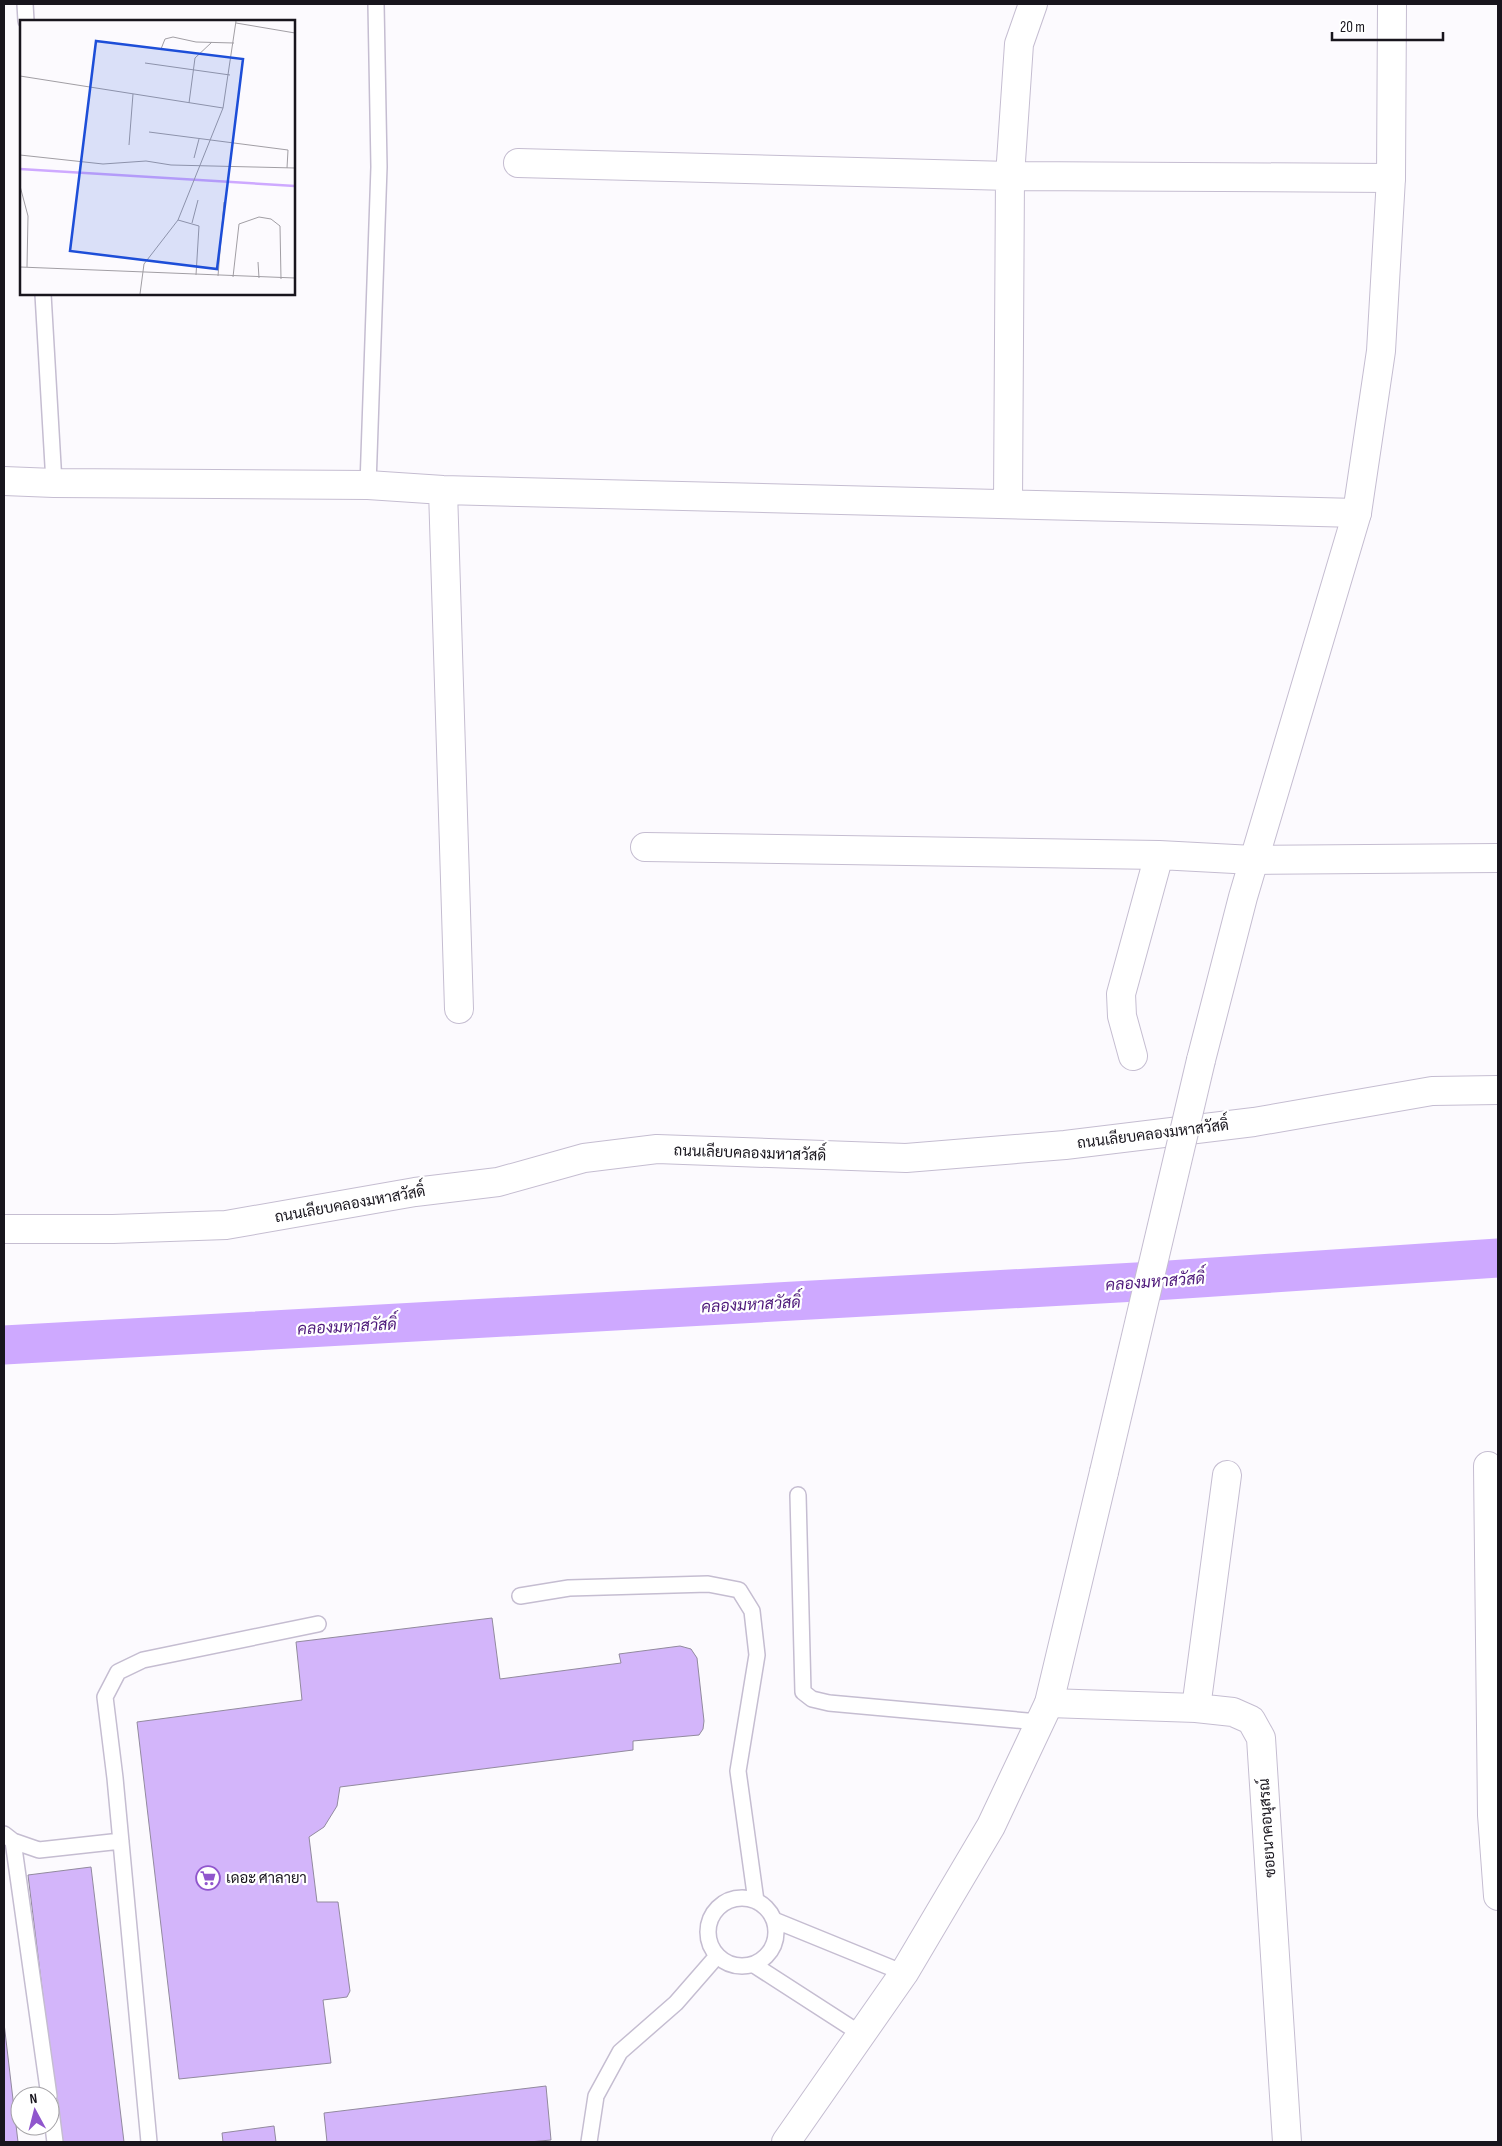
<svg xmlns="http://www.w3.org/2000/svg" width="1502" height="2146" font-family="'Sofia Sans Condensed',Sarabun,sans-serif">
	<rect width="100%" height="100%" fill="#fcfafe"/>
	<g fill="none" stroke-linecap="round" stroke-linejoin="round">
		<path stroke="#cea9ff" stroke-width="39" d="M4,1345L1154,1281L1498,1258"/>
	</g>
	<path fill="#d3b5fa" stroke="#928a9e" d="M492,1618L500,1679L621,1663L619,1654L680,1646L691,1649L697,1658L704,1721L703,1729L699,1735L633,1741V1750L340,1787L337,1806L324,1827L309,1837L317,1902H338L350,1991L347,1997L323,2000L331,2063L179,2079L137,1722L302,1700L296,1642Z
		M91,1867L124,2142H61L28,1875Z
		M4,2023L18,2142H4Z
		M546,2086L551,2140L529,2142H327L324,2113Z
		M274,2126L276,2142H223L222,2133Z"/>
	<g fill="none" stroke-linecap="round" stroke-linejoin="round">
		<g stroke="#c5bdd1" stroke-width="18">
			<path id="service" d="M25,4L26,21
				M43,294L54,483
				M368,485L379,167L376,4
				M798,1495L803,1692L812,1699L829,1703L1039,1722
				M520,1596L569,1588L708,1584L739,1590L752,1611L757,1655L738,1771L756,1901
				M4,1834L13,1841L39,1850L121,1841
				M13,1841L49,2096
				M708 1932a34 34 0 1 1 68 0a34 34 0 1 1-68 0Z
				M774,1920L904,1973
				M754,1965L861,2034
				M50,2103L55,2142
				M149,2142L115,1778L105,1697L118,1672L143,1660L318,1624
				M589,2142L596,2096L620,2052L676,2003L717,1956"/>
		</g>
		<g stroke="#c5bdd1" stroke-width="30">
			<path id="minor" d="M518,163L1010,176L1391,178
				M4,481L54,483L368,485L443,490L1357,513
				M443,490L459,1009
				M1008,504L1010,176L1019,44L1033,4
				M645,847L1159,855L1253,860L1498,858
				M1133,1056L1122,1016L1121,994L1159,855
				M4,1229H113L226,1225L415,1192L498,1182L584,1158L657,1149L906,1158L1065,1145L1254,1122L1432,1091L1498,1090
				M1488,1466L1492,1815L1498,1896
				M1049,1703L1196,1708L1233,1712L1251,1720L1261,1738L1287,2142
				M1196,1708L1227,1475"/>
		</g>
		<g stroke="#c5bdd1" stroke-width="30">
			<path id="tertiary" d="M1201,1060L1243,897L1357,513L1381,351L1391,178L1392,4
				M786,2142L904,1973L991,1826L1049,1703L1104,1472"/>
		</g>
		<use href="#service" stroke="#fff" stroke-width="15"/>
		<use href="#minor" stroke="#fff" stroke-width="28"/>
		<use href="#tertiary" stroke="#fff" stroke-width="28"/>
		<g stroke="#c5bdd1" stroke-width="30" stroke-linecap="butt">
			<path id="tertiary-bridge" d="M1104,1472L1201,1060"/>
		</g>
		<use href="#tertiary-bridge" stroke="#fff" stroke-width="28"/>
	</g>
	<defs>
		<g id="supermarket-ring" transform="scale(1.25)"><circle r="9.5" fill="#fff" stroke="#9056cd" stroke-width="1.5"/><path d="M-6-5.5h2.5l.6 2H6L4.5 2H-2.5L-4.4-4H-6ZM-1.5 3.2a1.3 1.3 0 1 0 .1 0ZM3 3.2a1.3 1.3 0 1 0 .1 0Z" fill="#9056cd"/></g>
	</defs>
	<g fill-rule="evenodd">
		<use href="#supermarket-ring" x="208" y="1878"/>
	</g>
	<g text-anchor="middle" stroke-width="4.5" stroke-linejoin="round" paint-order="stroke">
		<g font-size="15" fill="#18151d" stroke="#fff">
			<text transform="translate(1153 1134) rotate(-7)" y="5">ถนนเลียบคลองมหาสวัสดิ์</text>
			<text transform="translate(750 1153) rotate(2)" y="5">ถนนเลียบคลองมหาสวัสดิ์</text>
			<text transform="translate(350 1204) rotate(-10)" y="5">ถนนเลียบคลองมหาสวัสดิ์</text>
			<text transform="translate(1267 1828) rotate(-94)" y="5">ซอยนาคอนุสรณ์</text>
		</g>
		<g font-size="15" fill="#18151d" stroke="#fff" text-anchor="start">
			<text x="226" y="1883">เดอะ ศาลายา</text>
		</g>
		<g font-size="16" font-style="italic" fill="#4e197b" stroke="#fff">
			<text transform="translate(1155 1281) rotate(-4)" y="6">คลองมหาสวัสดิ์</text>
			<text transform="translate(751 1304) rotate(-3)" y="6">คลองมหาสวัสดิ์</text>
			<text transform="translate(347 1326) rotate(-3)" y="6">คลองมหาสวัสดิ์</text>
		</g>
	</g>
	<g transform="translate(20 20)">
		<rect width="275" height="275" fill="#fcfafe"/>
		<path fill="none" stroke="#cea9ff" stroke-width="2.5" d="M0,149L275,166"/>
		<path fill="none" stroke="#a19ea4" stroke-width="1" d="M216,3L275,13M141,29L145,19L153,17L176,22L214,23M125,43L210,55M0,56L203,88M169,83L175,38L192,22M129,112L268,130L267,148M109,125L113,74M0,135L83,144L126,141L151,145L275,148M174,138L179,119M0,166L8,196L7,247M158,200L179,206L176,255M172,203L178,180M238,242L239,258M0,247L275,258M198,256L204,182M213,257L219,204L239,197L251,199L260,206L261,259M120,274L124,244L158,200L203,88L216,1"/>
		<path fill="#1d4ed8" fill-opacity="0.15" stroke="#1d4ed8" stroke-width="2.5" d="M76,21L223,39L197,249L50,231Z"/>
		<rect width="275" height="275" fill="none" stroke="#18151d" stroke-width="2.5"/>
	</g>
	<rect width="1502" height="2146" fill="none" stroke="#18151d" stroke-width="10"/>
	<g transform="translate(35 2111) rotate(353)"><circle r="24" fill="#ffffff" stroke="#a3a1a5"/>
	<path d="M0-4L9 19L0 12L-9 19Z" fill="#9056cd"/>
	<text y="-8" font-size="14" font-weight="bold" text-anchor="middle" fill="#18151d">N</text>
	</g>
	<path d="M1332 32v8h111v-8" fill="none" stroke="#18151d" stroke-width="2.5"/>
	<text x="1340" y="32" font-size="15" fill="#18151d" stroke="#ffffff" stroke-width="4" paint-order="stroke">20 m</text>
</svg>
